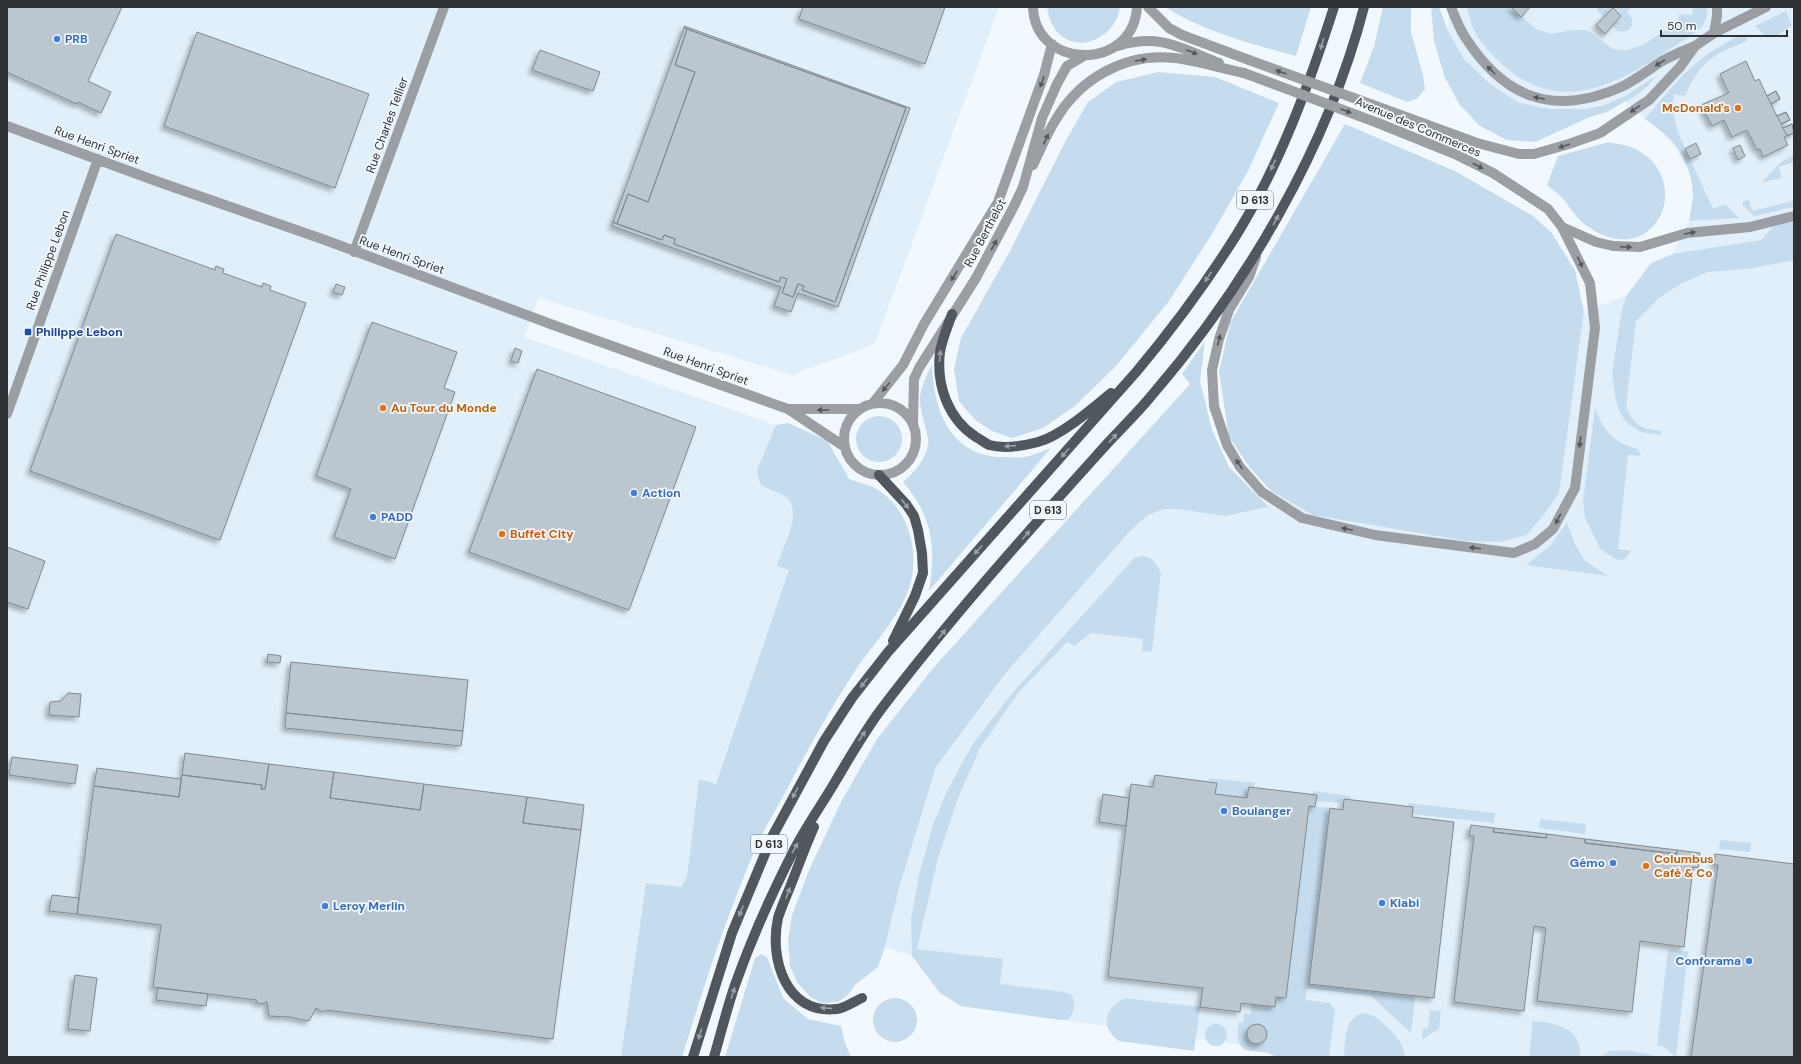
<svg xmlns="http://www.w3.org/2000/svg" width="1801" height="1064" font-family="'DM Sans',sans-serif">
	<defs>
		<filter id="shadow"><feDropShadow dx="-3.5" dy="3.5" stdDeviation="2" flood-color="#0004"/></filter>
	</defs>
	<rect width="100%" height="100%" fill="#f2f9fe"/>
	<path fill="#e1effa" d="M7,7H999L875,344L792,375L539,298L524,337L776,425L757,470L758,478L762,484L781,492L787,498L792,505L794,515L778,566L790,570L716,784L699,780L687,877L681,887L646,883L621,1057H7Z
		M1449,7H1794V1057H1329L961,1006L940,993L912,956L885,947L899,888L936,767L1005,674L1130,531L1148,515L1164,509H1178L1225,516L1269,507L1271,491L1313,515L1577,368L1584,312L1627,295L1651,263L1673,254L1689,221L1693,195L1691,176L1678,148L1666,135L1645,119L1623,99L1586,109H1550L1519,103L1490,84L1464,59L1448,31Z"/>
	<path fill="#c5dcee" d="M1047,7H1120C1115,43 1067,58 1051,22C1049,18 1048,12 1047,7Z
		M1165,7H1311L1296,56C1251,44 1205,32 1165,7Z
		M1383,7H1411V32L1423,75L1425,89L1417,99L1407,102L1360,83L1374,46Z
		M1431,7H1439L1448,31L1464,59L1490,84L1519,103L1550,109H1586L1604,105L1625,96L1656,76L1648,86L1635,96L1607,112L1590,117L1535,142L1507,140L1480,126L1460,105L1445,78L1434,41Z
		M1467,7H1511L1536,29L1551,34L1573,30H1587L1613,49L1627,50L1643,45L1678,22L1679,14L1692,15L1693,7H1708C1707,13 1706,22 1702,27C1692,36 1678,43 1667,51C1612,88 1553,116 1498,60C1479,41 1473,34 1467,7Z
		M1598,7H1632L1627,12C1633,17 1633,22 1630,29C1622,33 1618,33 1612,26L1621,16L1613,8L1604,17L1597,11Z
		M1786,11L1792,25L1780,34L1768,38L1755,26Z
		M1741,35L1747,37V41C1713,54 1700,62 1685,96L1674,94L1673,109L1677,130L1713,209L1725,204L1739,218L1689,221C1690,213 1693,203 1693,194C1691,159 1673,138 1645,119C1676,82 1695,56 1741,35Z
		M1158,72L1215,77L1279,103L1248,171L1212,234L1169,301L1116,366L1075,406L1043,428L1012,438L992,431L975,420L959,401L954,369L961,338L1011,249L1065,142L1088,102L1116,82Z
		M1345,124L1455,171L1533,216L1551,232L1575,270L1584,312L1559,493L1543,516L1526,535L1500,542L1467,541L1313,515L1271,491L1250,468L1229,437L1219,372L1230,323Z
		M1609,142C1617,144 1628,145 1636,149C1696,181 1655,271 1590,228C1578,221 1572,210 1563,199C1559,194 1552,190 1547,185L1558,156Z
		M1794,155V162L1779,167L1782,178L1762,182L1781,162Z
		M1749,200L1752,211L1794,201V207L1754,216L1742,204L1743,201Z
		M1794,221V260L1748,269L1708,272L1682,283L1659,298L1636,321L1626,406C1634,426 1640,428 1661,431V435L1641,432L1627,423L1620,413L1616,401L1612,374L1622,309L1627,295L1651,263L1673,254L1761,240L1773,227Z
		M1205,341L1200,381L1212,430L1229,467L1269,507L1225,516L1178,509H1164L1148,515L1130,531L1005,674L936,767L899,888L885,947L878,967L855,985L848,995L838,1002L822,1003L810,997L797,982L790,966L788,940L792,915L809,870L841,802L877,739L934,667L1190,384L1182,374Z
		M932,364C933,411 952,459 1006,457C1012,457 1019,458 1025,457C1034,455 1042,451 1051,448L929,591C936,547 933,517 903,482C914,473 930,455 928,439C926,427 921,414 920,402C919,390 927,375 932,364Z
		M1595,408C1605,433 1613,442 1638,449L1641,456L1628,455L1618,549L1631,551L1625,559L1617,560L1600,549L1585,517L1583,502Z
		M856 439a23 23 0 1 1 46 0a23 23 0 1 1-46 0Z
		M788,423L828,441C833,452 839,461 845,471C847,473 847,476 848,478C852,481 863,483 868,485C891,494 906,516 911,539C924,596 884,628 855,671C829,711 806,752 784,795C775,811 765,828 757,845C727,914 704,986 682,1057H621L646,883L681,887L687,877L699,779L716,784L789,570L777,566C781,553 793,527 793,515C794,493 775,494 762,485C758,481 758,475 757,470L776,425Z
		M1567,522L1575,544L1584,560L1608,576L1526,565L1550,546Z
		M1144,556L1152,559L1161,572L1152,652L1142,651L1143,639L1091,633L1074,646L1067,642L1019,692L980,748L958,798L938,858L917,949L1003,959L1000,984L1064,992L1072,995C1075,1005 1075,1010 1069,1019L1060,1020L961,1006L940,993L912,956L911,919L919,875L933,825L946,793L972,745L1014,691L1134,558Z
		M1209,778L1255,783L1254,787H1249L1247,798L1215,794L1217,783L1209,782Z
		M1313,791L1351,796L1350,799H1344L1343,803L1316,801L1317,795L1312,794Z
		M1408,803L1495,813L1494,823L1412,814L1413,807L1408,806Z
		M1309,806L1330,808L1310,984L1415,996L1411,1033L1371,996L1307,988L1305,1000L1330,1003L1335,1010L1329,1057H1277L1268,1053L1245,1050L1240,1045L1237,1035L1239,1022L1243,1023L1244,1013L1250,1014L1252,1004L1275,1007L1276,997L1286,998Z
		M1540,819L1586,824L1585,834L1539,828Z
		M1720,840L1751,843L1750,852L1719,849Z
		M1668,949L1688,952L1676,1057L1664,1047L1657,1045Z
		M761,954L767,957L783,998L808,1019L841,1026L845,1043L851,1057H725L755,958Z
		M873 1020a22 22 0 1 1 44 0a22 22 0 1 1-44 0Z
		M1125,998L1200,1007L1194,1051L1119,1041C1099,1027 1105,1008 1125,998Z
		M1430,1010L1441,1011L1439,1029L1422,1039L1423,1028L1428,1029Z
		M1362,1013C1366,1014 1371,1014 1375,1017C1386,1024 1406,1044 1405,1057H1344C1346,1039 1343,1021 1362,1013Z
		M1533,1021C1555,1023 1583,1027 1580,1057H1529Z
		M1205 1035a11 11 0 1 1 22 0a11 11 0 1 1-22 0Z
		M1627,1050L1649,1054L1656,1057H1601L1609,1051Z"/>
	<path fill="#bcc6cf" stroke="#808a92" filter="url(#shadow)" d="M7,7H122L88,81L111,92L101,113L78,102L77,104L7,72Z
		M803,7H945L925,64L799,19Z
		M1511,7H1530L1521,17Z
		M1613,8L1621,16L1605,34L1596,25Z
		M684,26L910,108L838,307L798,293L791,312L774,306L781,287L612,226L613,222L662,240L664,235L675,239L674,244L779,282L781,277L787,279L782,293L793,297L798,284L804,286L802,290L835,302L906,108L684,28Z
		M684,28L687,29L675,65L695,72L648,202L628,194L617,224L613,222Z
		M687,29L906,108L835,302L802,290L804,286L798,284L793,297L782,293L787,279L781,277L779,282L674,244L675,239L664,235L662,240L617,224L628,194L648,202L695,72L675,65Z
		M197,32L369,94L335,188L164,126Z
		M540,50L600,72L593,91L532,70Z
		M1746,61L1755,81L1759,79L1767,96L1776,91L1780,99L1771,104L1777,116L1786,112L1790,120L1781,124L1783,128L1792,124L1794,128V133L1784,137L1788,145L1763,157L1760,149L1757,150L1747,130L1732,137L1724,120L1712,126L1701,105L1729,93L1720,74Z
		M1776,91L1780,99L1771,104L1767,96Z
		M1786,112L1790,120L1781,124L1777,116Z
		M1792,124L1794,133L1787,136L1783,128Z
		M1696,143L1701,154L1690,159L1685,149Z
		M1740,145L1745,156L1738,160L1733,148Z
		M116,234L215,270L216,266L224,269L223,273L262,287L263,283L271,286L270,290L306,303L220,540L30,471Z
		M336,284L345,287L342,295L333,292Z
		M372,322L457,352L444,388L455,392L395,559L334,537L351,489L316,476Z
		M515,348L522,351L518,363L511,361Z
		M537,369L696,427L629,610L469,552Z
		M7,547L45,561L28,609L7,602Z
		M268,654L281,656L280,663L267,662Z
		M291,662L468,680L463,731L286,713Z
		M68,693L81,694L79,717L49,715L50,702L61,701Z
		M286,713L463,731L461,746L285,728Z
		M185,753L269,764L265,789H261L262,785L182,775Z
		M12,757L78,765L75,784L9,775Z
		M269,764L334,772L330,798L420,810L424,784L527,797L523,823L581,830L553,1039L326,1010L323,1012L316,1008L309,1021L290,1017L269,1016L267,1002L261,1004L256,1002L257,1000L153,987L161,925L77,914L94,786L179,797L182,775L262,785L261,789H265Z
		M97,768L181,779L179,797L94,786Z
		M334,772L424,784L420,810L330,798Z
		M1155,775L1217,783L1215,794L1247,798L1249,787L1317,795L1315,807L1309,806L1286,998L1276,997L1275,1007L1241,1003L1240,1012L1200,1007L1203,988L1108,977L1131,784L1153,787Z
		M1103,794L1129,798L1126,826L1099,822Z
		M527,797L584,805L581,830L523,823Z
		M1344,799L1413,807L1412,817L1454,822L1434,998L1309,984L1330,808L1343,810Z
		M1471,825L1494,828L1493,832L1546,838L1547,834L1585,839V843L1677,854V850L1700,853L1698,868L1693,867L1684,947L1640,941L1632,1012L1537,1001L1546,928L1534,926L1524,1011L1454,1002L1474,836H1469Z
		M1494,828L1547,834L1546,838L1493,832Z
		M1585,839L1677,850V854L1585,843Z
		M1715,854L1794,864V1057H1691L1718,865H1714Z
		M52,895L79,898L77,914L49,911Z
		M75,975L97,978L90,1031L68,1029Z
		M158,988L208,994L206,1006L156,1000Z
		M1247 1034a10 10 0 1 1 20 0a10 10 0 1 1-20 0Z"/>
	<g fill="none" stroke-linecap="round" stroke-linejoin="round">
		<path stroke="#9b9fa3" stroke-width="10" d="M1033,7C1035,70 1133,72 1137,7
			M1148,7L1169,28L1182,35L1249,60
			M1451,7C1455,17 1459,28 1465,37C1504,98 1553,117 1621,87C1636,80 1648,70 1662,61C1673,55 1684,50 1695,46
			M1714,33L1717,16V7
			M1118,46C1159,33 1181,48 1219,63
			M1384,109L1477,143L1519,154H1534L1569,144L1600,133L1649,100L1680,67L1695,46L1714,33L1766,7
			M1378,123L1455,154L1493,173L1548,209L1562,227L1596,242L1613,246L1640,247L1687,233L1750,227L1794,216
			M7,126L156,181L325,240L556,326L788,409L845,447
			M1033,165C1040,151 1046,135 1055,121C1079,79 1125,52 1175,58C1198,61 1221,68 1244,73
			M354,252L444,7
			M1256,257L1249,277L1229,310L1219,339L1212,370L1214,406L1227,445L1240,467L1262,492L1302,518L1375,535L1514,553L1535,544L1553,529L1575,488L1595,328L1590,283L1562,227
			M844 439a36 36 0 1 1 72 0a36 36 0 1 1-72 0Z
			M873,403L903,365L924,324L998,202L1044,75L1052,44
			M788,409H858
			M7,414L98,159
			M913,423L914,379L919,368L976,278L1014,206L1023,187L1042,118L1057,84L1067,66L1084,56"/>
		<path stroke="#50575d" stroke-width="10" d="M952,314C948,326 942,339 940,352C936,385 948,419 976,437C980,439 985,443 989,445C1004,449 1023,446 1038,442C1061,436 1093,408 1111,393
			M879,475L906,504L914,516L918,530L922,553L923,573L915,596L893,641
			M814,827C805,847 798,867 790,887C786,897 781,908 778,918C769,959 786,1015 837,1009C845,1008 855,1001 862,998
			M693,1057L732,933L772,837L824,741L852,698L888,652L1137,371C1173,328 1207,282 1237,234C1280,164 1309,85 1334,7
			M714,1057C721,1033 727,1008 735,985C751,940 771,895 793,852C805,828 821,806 835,782C850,757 864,732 882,708C949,620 1023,537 1097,455C1115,434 1135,416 1152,395C1246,286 1328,147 1364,7"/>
		<path stroke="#9b9fa3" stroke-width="10" d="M1249,60L1384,109
			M1244,73L1378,123"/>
	</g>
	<defs><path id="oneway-solid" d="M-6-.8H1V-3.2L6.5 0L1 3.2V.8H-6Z"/></defs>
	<g fill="#99a0a5">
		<use href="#oneway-solid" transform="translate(1322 44) rotate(107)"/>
		<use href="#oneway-solid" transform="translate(1273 165) rotate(115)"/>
		<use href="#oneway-solid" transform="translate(1276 220) rotate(-61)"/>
		<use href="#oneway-solid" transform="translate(1208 277) rotate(124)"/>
		<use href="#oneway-solid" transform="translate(940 356) rotate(-84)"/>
		<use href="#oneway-solid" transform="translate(1113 438) rotate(-47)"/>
		<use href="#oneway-solid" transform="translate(1010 446) rotate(176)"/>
		<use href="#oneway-solid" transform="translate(1065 453) rotate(132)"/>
		<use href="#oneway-solid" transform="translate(905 504) rotate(52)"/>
		<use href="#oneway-solid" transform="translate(1026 535) rotate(-49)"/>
		<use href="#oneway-solid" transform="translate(978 550) rotate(132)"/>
		<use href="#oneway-solid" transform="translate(942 634) rotate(-51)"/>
		<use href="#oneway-solid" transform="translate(864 683) rotate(128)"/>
		<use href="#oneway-solid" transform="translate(862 736) rotate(-56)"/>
		<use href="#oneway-solid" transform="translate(795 793) rotate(118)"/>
		<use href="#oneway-solid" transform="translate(795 848) rotate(-61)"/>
		<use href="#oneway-solid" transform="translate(788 893) rotate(-69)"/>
		<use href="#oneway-solid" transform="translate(741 911) rotate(113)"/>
		<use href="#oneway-solid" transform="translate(733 993) rotate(-73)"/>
		<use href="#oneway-solid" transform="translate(826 1008) rotate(-176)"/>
		<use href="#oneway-solid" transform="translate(700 1034) rotate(107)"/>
	</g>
	<g fill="#54585c">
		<use href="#oneway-solid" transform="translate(1192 52) rotate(22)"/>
		<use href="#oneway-solid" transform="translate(1141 60) rotate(-9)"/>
		<use href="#oneway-solid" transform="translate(1660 63) rotate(147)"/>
		<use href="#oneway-solid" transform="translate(1491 70) rotate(-135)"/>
		<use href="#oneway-solid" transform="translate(1281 72) rotate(-160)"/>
		<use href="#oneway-solid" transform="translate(1042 82) rotate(110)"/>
		<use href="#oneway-solid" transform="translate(1539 98) rotate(-168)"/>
		<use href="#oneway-solid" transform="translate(1635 109) rotate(145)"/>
		<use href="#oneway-solid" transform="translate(1346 111) rotate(21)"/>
		<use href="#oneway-solid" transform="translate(1046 139) rotate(-64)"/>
		<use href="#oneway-solid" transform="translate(1564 146) rotate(163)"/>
		<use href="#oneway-solid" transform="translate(1478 166) rotate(27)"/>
		<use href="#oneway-solid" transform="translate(1690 233) rotate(-10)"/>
		<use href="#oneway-solid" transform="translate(994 245) rotate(-61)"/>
		<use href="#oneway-solid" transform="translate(1626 247) rotate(3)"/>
		<use href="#oneway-solid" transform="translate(1580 262) rotate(64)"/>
		<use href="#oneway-solid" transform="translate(954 276) rotate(122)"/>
		<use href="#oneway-solid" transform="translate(1219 340) rotate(-75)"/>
		<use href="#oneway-solid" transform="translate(886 387) rotate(130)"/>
		<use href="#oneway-solid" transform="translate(823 410) rotate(-180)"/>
		<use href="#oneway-solid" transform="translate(1580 442) rotate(97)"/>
		<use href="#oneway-solid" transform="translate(1239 464) rotate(-124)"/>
		<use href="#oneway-solid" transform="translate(1558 519) rotate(118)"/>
		<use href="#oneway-solid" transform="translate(1347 529) rotate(-168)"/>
		<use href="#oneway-solid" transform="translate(1475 548) rotate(-173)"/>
	</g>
	<g fill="#3f7fe0" stroke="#f2f9fe" stroke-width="1.5">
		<circle cx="57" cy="39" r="4"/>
		<circle cx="634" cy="493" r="4"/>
		<circle cx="373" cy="517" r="4"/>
		<circle cx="1224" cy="811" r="4"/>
		<circle cx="1613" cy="863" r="4"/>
		<circle cx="1382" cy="903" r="4"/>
		<circle cx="325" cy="906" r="4"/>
		<circle cx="1749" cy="961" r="4"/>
	</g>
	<g fill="#e8710a" stroke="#f2f9fe" stroke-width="1.5">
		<circle cx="1738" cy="108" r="4"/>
		<circle cx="383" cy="408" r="4"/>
		<circle cx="502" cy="534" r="4"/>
		<circle cx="1646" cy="866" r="4"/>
	</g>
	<rect fill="#1a4fb4" stroke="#f2f9fe" stroke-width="1.5" x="24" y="328" width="8" height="8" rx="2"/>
	<g text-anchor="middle" stroke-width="3.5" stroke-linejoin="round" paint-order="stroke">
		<g fill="#f2f9fe" stroke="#696e71" stroke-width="1">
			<rect x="1237" y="191" width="36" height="18" rx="3"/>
			<rect x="1030" y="501" width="36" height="18" rx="3"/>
			<rect x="751" y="835" width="36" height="18" rx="3"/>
		</g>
		<g font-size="11" font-weight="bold" fill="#2e3235">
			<text x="1255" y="204">D 613</text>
			<text x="1048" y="514">D 613</text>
			<text x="769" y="848">D 613</text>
		</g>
		<g font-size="12" font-weight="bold" fill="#366cbe" stroke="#f2f9fe" text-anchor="start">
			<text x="65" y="43">PRB</text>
			<text x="642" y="497">Action</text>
			<text x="381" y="521">PADD</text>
			<text x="1232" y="815">Boulanger</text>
			<text x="1605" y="867" text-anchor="end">Gémo</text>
			<text x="1390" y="907">Kiabi</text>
			<text x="333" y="910">Leroy Merlin</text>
			<text x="1741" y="965" text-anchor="end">Conforama</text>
		</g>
		<g font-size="12" font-weight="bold" fill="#c56008" stroke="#f2f9fe" text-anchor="start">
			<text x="1730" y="112" text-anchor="end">McDonald's</text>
			<text x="391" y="412">Au Tour du Monde</text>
			<text x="510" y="538">Buffet City</text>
			<text x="1654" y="863">Columbus<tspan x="1654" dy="14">Café &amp; Co</tspan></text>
		</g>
		<g font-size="12" fill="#2e3235" stroke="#f2f9fe">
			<text transform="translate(387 125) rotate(-70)" y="4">Rue Charles Tellier</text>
			<text transform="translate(1418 127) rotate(23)" y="4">Avenue des Commerces</text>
			<text transform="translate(97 145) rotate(20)" y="4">Rue Henri Spriet</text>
			<text transform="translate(985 233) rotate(-62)" y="4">Rue Berthelot</text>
			<text transform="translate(402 255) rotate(20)" y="4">Rue Henri Spriet</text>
			<text transform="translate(48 260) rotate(-70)" y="4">Rue Philippe Lebon</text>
			<text transform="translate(706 366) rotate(20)" y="4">Rue Henri Spriet</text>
		</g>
		<g font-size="12" font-weight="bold" fill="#164399" stroke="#f2f9fe" text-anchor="start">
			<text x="36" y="336">Philippe Lebon</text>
		</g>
	</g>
	<rect width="1801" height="1064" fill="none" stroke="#2e3235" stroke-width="16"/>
	<path d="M1661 30v6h126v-6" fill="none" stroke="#2e3235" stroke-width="2"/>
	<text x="1667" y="30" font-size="12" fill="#2e3235" stroke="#f2f9fe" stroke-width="3" paint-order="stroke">50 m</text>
</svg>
